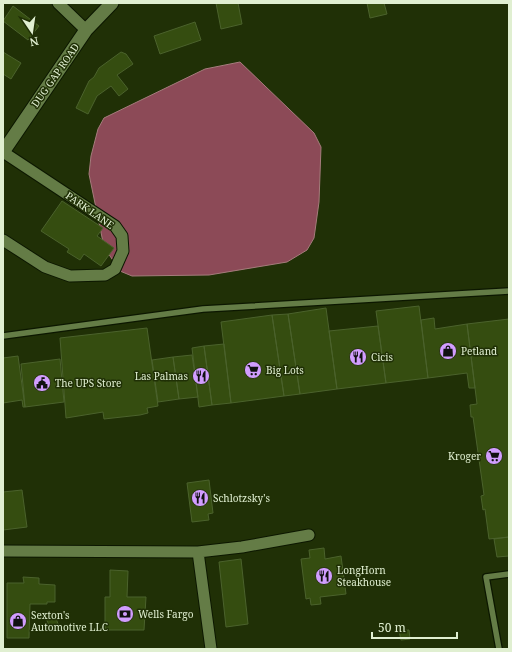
<svg xmlns="http://www.w3.org/2000/svg" width="512" height="652" font-family="'Noto Serif',serif">
	<rect width="100%" height="100%" fill="#203006"/>
	<path fill="#8c4a57" stroke="#a57c7c" d="M240,62L314,133L321,147L319,202L314,238L307,250L287,262L209,275L132,276L120,271L104,247L89,174L91,156L98,129L104,118L205,69Z"/>
	<path fill="#354d10" stroke="#4b622c" d="M216,3H238L242,24L221,29Z
		M367,3H384L387,14L370,18Z
		M13,6L39,26L28,40L3,21Z
		M195,22L201,40L160,54L154,36Z
		M3,52L21,63L11,79L3,74Z
		M121,52L126,54L133,64L117,75L128,89L119,96L111,86L97,96L88,114L76,108L89,81L94,77L99,68Z
		M62,201L103,228L97,236L114,248L101,266L84,254L80,260L67,252L69,249L41,231Z
		M419,306L428,378L386,383L376,311Z
		M326,308L337,389L300,394L288,314Z
		M288,314L300,394L284,396L272,315Z
		M272,315L284,396L231,403L221,322Z
		M434,318L435,329L467,324L475,388H469L467,373L428,378L421,320Z
		M509,319V537L489,539L485,509L483,510L481,496L484,495L473,417H471L470,405L477,404L467,324Z
		M378,326L386,383L337,389L329,331Z
		M147,328L158,406L147,408L148,413L140,415L104,419L103,412L66,418L60,338Z
		M224,344L231,403L212,405L204,346Z
		M204,346L212,405L199,407L192,348Z
		M192,355L198,397L179,399L173,357Z
		M18,356L25,407H23L22,400L3,403V358Z
		M173,357L179,399L158,402L152,360Z
		M60,359L64,402L25,407L21,364Z
		M209,480L213,513L208,514L209,520L192,522L187,483Z
		M22,490L27,527L3,530V492Z
		M509,537V556L497,557L494,539Z
		M324,548L325,559L341,556L346,594L320,597L321,604L311,605L310,598L306,599L301,559L310,558L309,550Z
		M241,559L248,624L226,627L219,562Z
		M110,570L128,571L127,597H146L144,630H105V597H110Z
		M23,577L39,578V584L55,585V602H47V604H30L29,638H7V583H24Z
		M54,612L58,624L49,626L45,615Z
		M409,630L410,639L401,640L399,631Z"/>
	<g fill="none" stroke-linecap="round" stroke-linejoin="round">
		<g stroke="#0c1700" stroke-width="8">
			<path id="service" d="M3,336L203,309L509,291
				M499,649L486,577L509,574"/>
		</g>
		<g stroke="#0c1700" stroke-width="13">
			<path id="minor" d="M58,3L86,30
				M3,152L115,226L122,236L123,251L115,269L105,275L70,276L45,267L3,240
				M3,551L198,552
				M211,649L198,552L242,547L309,535"/>
		</g>
		<g stroke="#0c1700" stroke-width="15">
			<path id="tertiary" d="M3,152L86,30L112,3"/>
		</g>
		<use href="#service" stroke="#647c46" stroke-width="5.5"/>
		<use href="#minor" stroke="#647c46" stroke-width="11"/>
		<use href="#tertiary" stroke="#647c46" stroke-width="13"/>
	</g>
	<defs>
		<g id="shop-disc" transform="scale(0.9)"><circle r="9.5" fill="#d19dfe" stroke="#203006"/><path d="M-5-2.5h2.3a2.7 3.5 0 0 1 5.4 0H5L5.5 6h-11ZM-1.5-2.5h3a1.5 2.3 0 0 0-3 0Z" fill="#111"/></g>
		<g id="restaurant-disc" transform="scale(0.9)"><circle r="9.5" fill="#d19dfe" stroke="#203006"/><path d="M-5-6h1v4h1v-4h1v4h1v-4h1v5L-1.5 .5V6h-2V.5L-5-1ZM5-6V6H3V1.5H1.5Q1.5-4 5-6Z" fill="#111"/></g>
		<g id="supermarket-disc" transform="scale(0.9)"><circle r="9.5" fill="#d19dfe" stroke="#203006"/><path d="M-6-5.5h2.5l.6 2H6L4.5 2H-2.5L-4.4-4H-6ZM-1.5 3.2a1.3 1.3 0 1 0 .1 0ZM3 3.2a1.3 1.3 0 1 0 .1 0Z" fill="#111"/></g>
		<g id="civic-disc" transform="scale(0.9)"><circle r="9.5" fill="#d19dfe" stroke="#203006"/><path d="M-.6-6.5H3V-4.5H.6V-3L4-1V1h2V6H-6V1h2V-1L-.6-3ZM-1.2 2.5V6h2.4V2.5Z" fill="#111"/></g>
		<g id="bank-disc" transform="scale(0.9)"><circle r="9.5" fill="#d19dfe" stroke="#203006"/><path d="M-6-4H6V4H-6ZM0-2.3a2.3 2.3 0 1 0 0 4.6a2.3 2.3 0 1 0 0-4.6Z" fill="#111"/></g>
	</defs>
	<g fill-rule="evenodd">
		<use href="#shop-disc" x="448" y="351"/>
		<use href="#restaurant-disc" x="358" y="357"/>
		<use href="#supermarket-disc" x="253" y="370"/>
		<use href="#restaurant-disc" x="201" y="376"/>
		<use href="#civic-disc" x="42" y="383"/>
		<use href="#supermarket-disc" x="494" y="456"/>
		<use href="#restaurant-disc" x="200" y="498"/>
		<use href="#restaurant-disc" x="324" y="576"/>
		<use href="#bank-disc" x="125" y="614"/>
		<use href="#shop-disc" x="18" y="621"/>
	</g>
	<g text-anchor="middle" stroke-width="3" stroke-linejoin="round" paint-order="stroke">
		<g font-size="10" fill="#e0efd1" stroke="#203006">
			<text transform="translate(55 75) rotate(-55)" y="4">DUG GAP ROAD</text>
			<text transform="translate(90 210) rotate(35)" y="4">PARK LANE</text>
		</g>
		<g font-size="10" fill="#e0efd1" stroke="#203006" text-anchor="start">
			<text x="461" y="355">Petland</text>
			<text x="371" y="361">Cicis</text>
			<text x="266" y="374">Big Lots</text>
			<text x="188" y="380" text-anchor="end">Las Palmas</text>
			<text x="55" y="387">The UPS Store</text>
			<text x="481" y="460" text-anchor="end">Kroger</text>
			<text x="213" y="502">Schlotzsky's</text>
			<text x="337" y="574">LongHorn<tspan x="337" dy="12">Steakhouse</tspan></text>
			<text x="138" y="618">Wells Fargo</text>
			<text x="31" y="619">Sexton's<tspan x="31" dy="12">Automotive LLC</tspan></text>
		</g>
	</g>
	<rect width="512" height="652" fill="none" stroke="#e0efd1" stroke-width="8"/>
	<g transform="translate(32 32) rotate(167)" stroke="#203006" stroke-width="3" paint-order="stroke">
	<path d="M0-3L7 15L0 10L-7 15Z" fill="#e0efd1"/>
	<text y="-6" font-size="11" font-weight="bold" text-anchor="middle" fill="#e0efd1">N</text>
	</g>
	<path d="M372 632v6h85v-6" fill="none" stroke="#e0efd1" stroke-width="2"/>
	<text x="378" y="632" font-size="12" fill="#e0efd1" stroke="#203006" stroke-width="3" paint-order="stroke">50 m</text>
</svg>
